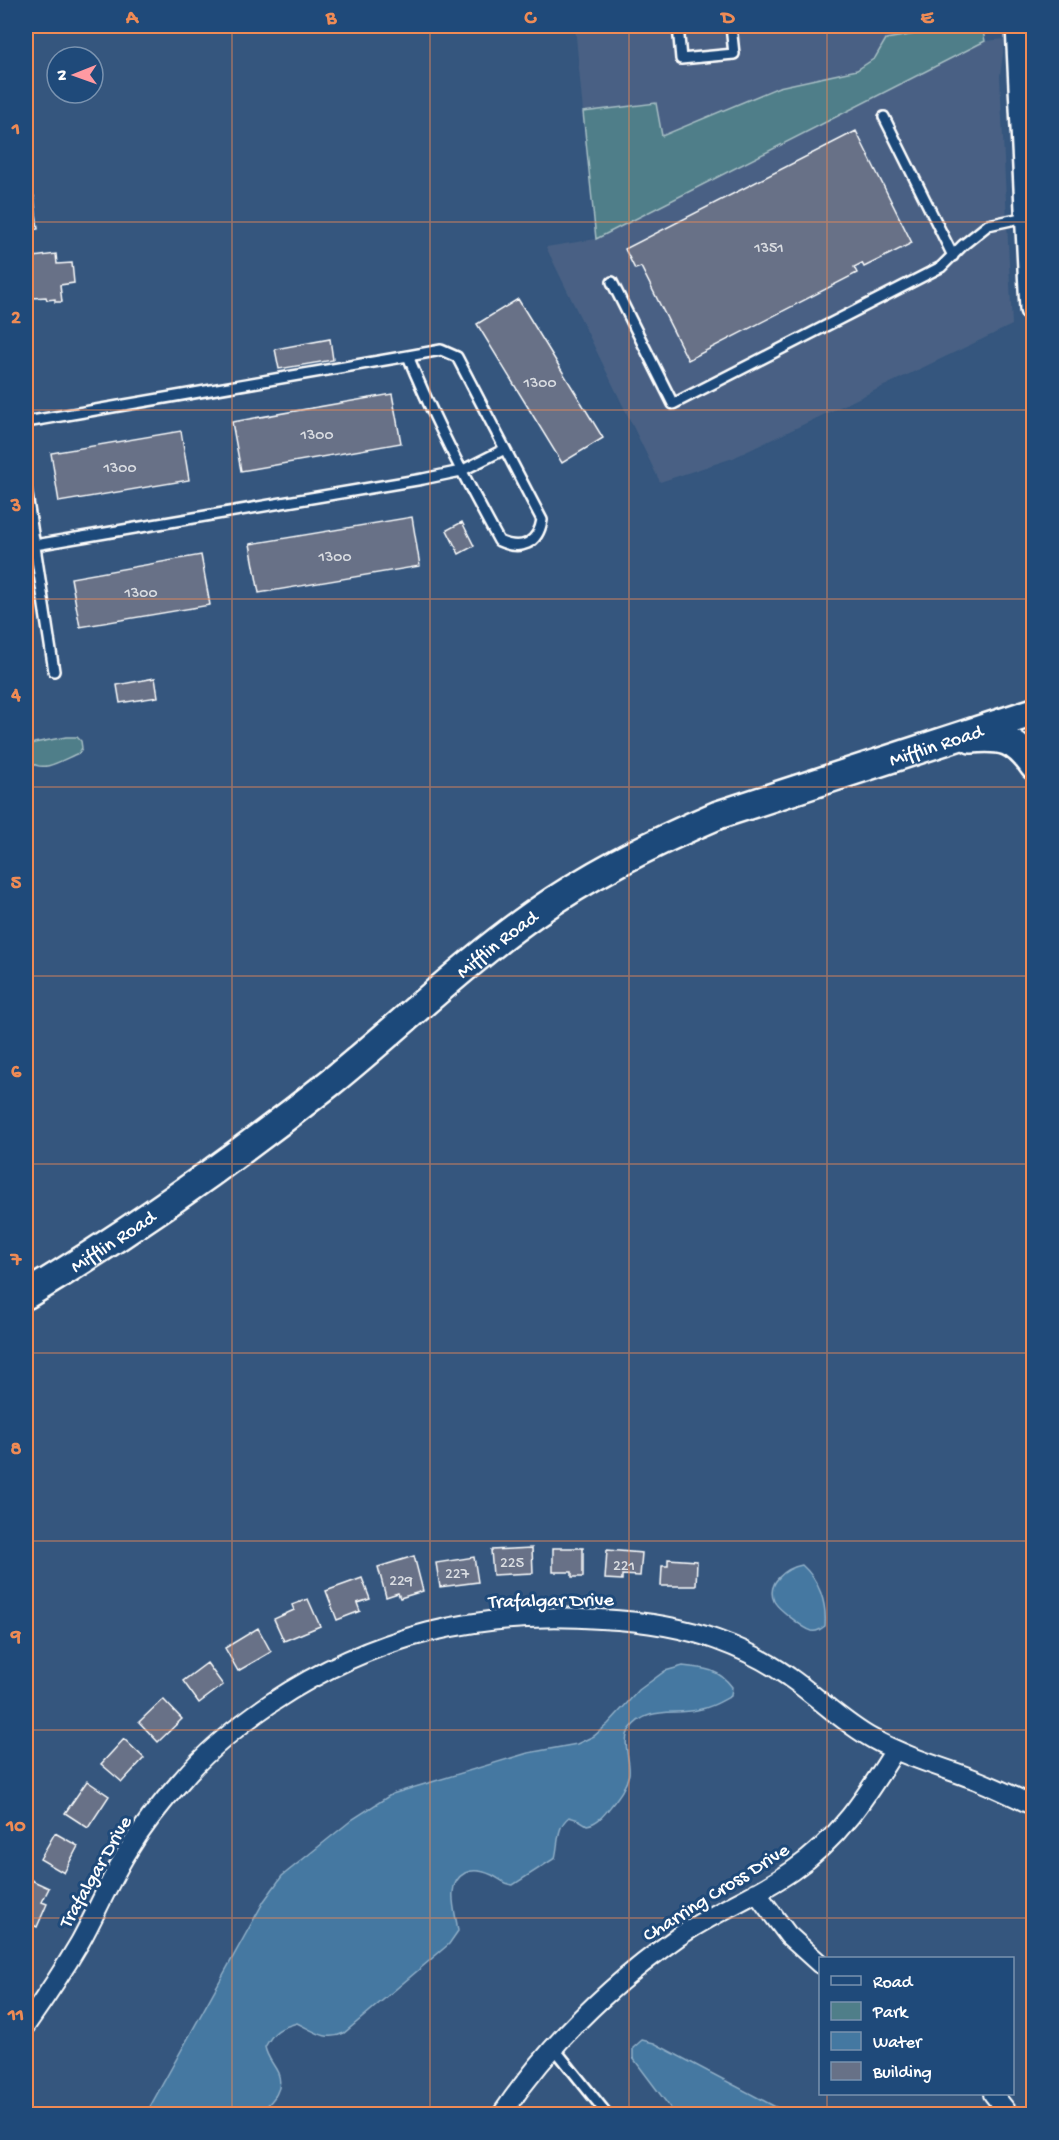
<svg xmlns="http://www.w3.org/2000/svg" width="1059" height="2140" font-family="'Gochi Hand',sans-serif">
	<rect width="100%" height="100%" fill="#35567e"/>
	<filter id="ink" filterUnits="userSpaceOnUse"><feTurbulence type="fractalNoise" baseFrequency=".0167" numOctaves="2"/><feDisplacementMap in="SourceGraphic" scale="12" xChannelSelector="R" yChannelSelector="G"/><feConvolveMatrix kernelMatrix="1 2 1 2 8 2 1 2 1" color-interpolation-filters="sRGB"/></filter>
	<g filter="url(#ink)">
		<path fill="#486184" d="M575,26H963L886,39L875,58L857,70L779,87L661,136L656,104L583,112Z
			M1005,39L1000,76L1012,325L733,458L660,482L546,247L596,239L985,41Z"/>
		<path fill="#4f7e89" stroke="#a7bec4" stroke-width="1.5" d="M963,26H982L985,41L596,239L583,112L656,103L662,136L779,87L857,70L875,58L886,39Z
			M66,737H77L81,741L82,748L79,753C65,758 44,774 31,762V747L34,743Z"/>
		<path fill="#4478a1" stroke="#8faec7" stroke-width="1.5" d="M802,1565C819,1580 827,1603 825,1626C821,1629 817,1632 812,1631C804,1629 777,1608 774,1601C766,1583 786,1568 802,1565Z
			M683,1666C704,1668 719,1669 732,1687L731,1696C720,1702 710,1708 697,1710C673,1715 647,1706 630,1729C621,1741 631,1761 629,1774C626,1787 619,1796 611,1806C604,1815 598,1823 587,1825L579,1820L569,1817C556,1827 559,1843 555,1858L513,1885C504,1884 500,1879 492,1875C483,1871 473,1869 465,1873C444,1884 456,1913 458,1931L449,1944L344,2033C326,2042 314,2031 297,2023C279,2028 274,2031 265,2047C267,2058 274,2064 278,2073C285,2091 270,2103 259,2114H146L264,1901L282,1876L353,1819L392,1794L528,1753L577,1744L594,1736L608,1724L639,1690L665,1671Z
			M642,2040L654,2043L789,2114H675L633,2058V2048Z"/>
		<path fill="#677187" stroke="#fff" stroke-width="1.5" d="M856,131L912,243L864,267L862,263L854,267L857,273L688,360L641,267L635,269L625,249Z
			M34,196L38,229L26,231V197Z
			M56,254L57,264L72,263L74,283L60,285L62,302H55V299L47,300L46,297L32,298V303H26V258Z
			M518,299L603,438L562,463L477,324Z
			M330,339L333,360L279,369L275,349Z
			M392,394L401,443L241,471L232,422Z
			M181,431L189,480L59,502L51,453Z
			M412,517L420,566L259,593L250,544Z
			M462,522L474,546L459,554L447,530Z
			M201,555L210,605L80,627L71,578Z
			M155,678L158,697L120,703L117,685Z
			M532,1548L533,1573L493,1575L491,1550Z
			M553,1548H583V1577H572V1572H553Z
			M607,1550L642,1553L640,1576L622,1575V1580L605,1579Z
			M414,1556L423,1591L400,1598L398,1593L386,1597L378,1567Z
			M474,1557L478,1582L440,1587L436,1563Z
			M668,1559L697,1561L696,1586H661L662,1566H668Z
			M362,1578L370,1599L357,1603L360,1611L337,1620L326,1591Z
			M308,1599L320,1626L284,1641L274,1619L294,1610L292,1605Z
			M258,1628L271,1652L238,1671L225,1648Z
			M207,1663L223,1685L199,1703L183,1681Z
			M163,1699L182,1719L158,1742L139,1722Z
			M124,1739L144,1758L122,1782L101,1764Z
			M87,1781L109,1796L88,1828L65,1813Z
			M55,1833L78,1846L64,1873L40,1859Z
			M29,1879L49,1888L42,1902L47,1904L37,1927L26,1922V1887Z"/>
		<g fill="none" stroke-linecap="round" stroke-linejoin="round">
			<g stroke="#fff" stroke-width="14">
				<path id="lane" d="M678,26L681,59L734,54L731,26
					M884,117L953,256
					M612,282L673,404L941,267L963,245L988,225L1026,217
					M26,422L408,356L441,350L457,357L542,520C538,544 521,551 499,541C466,481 434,420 408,356
					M26,488L54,671
					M35,545L423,479L461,471L505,449
					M554,2048L607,2114"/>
			</g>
			<g stroke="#fff" stroke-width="22">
				<path id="street" d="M756,1892L788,1935L820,1964
					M26,2025C45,1998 63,1971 80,1942C96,1913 109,1882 126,1854C142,1827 161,1803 182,1780C207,1750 239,1725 271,1703C373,1635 479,1610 601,1619C640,1621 680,1626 717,1640C742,1649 767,1661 789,1677C818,1697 842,1722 873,1739C904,1756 938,1766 971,1778C993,1786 1013,1796 1034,1806
					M993,2094L1009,2114
					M502,2114C548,2046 610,1985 678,1937C714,1912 756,1896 792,1871C839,1839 866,1797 895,1750"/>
			</g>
			<g stroke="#fff" stroke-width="32">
				<g id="secondary">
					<path d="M1020,26L1034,309"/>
					<path d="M971,739C1002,736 1015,739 1034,766"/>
					<path id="s1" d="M26,1295C132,1231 234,1159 331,1082C399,1027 463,964 534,914C591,874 654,842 718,815L1034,712"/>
				</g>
			</g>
			<use href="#lane" stroke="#1f4a7a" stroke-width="9"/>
			<use href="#street" stroke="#1f4a7a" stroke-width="18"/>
			<use href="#secondary" stroke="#1f4a7a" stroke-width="27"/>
		</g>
	</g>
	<path fill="none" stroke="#ef8b55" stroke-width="1.5" stroke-opacity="0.55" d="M232,26V2114M430,26V2114M629,26V2114M827,26V1958M26,222H1034M26,410H1034M26,599H1034M26,787H1034M26,976H1034M26,1164H1034M26,1353H1034M26,1541H1034M26,1730H1034M26,1918H1034M827,2094V2114"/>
	<g text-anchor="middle" stroke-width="6" stroke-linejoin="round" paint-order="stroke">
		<g font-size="16" fill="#d9dce1">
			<text x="769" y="252">1351</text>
			<text x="540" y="387">1300</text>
			<text x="317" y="439">1300</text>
			<text x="120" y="472">1300</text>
			<text x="335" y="561">1300</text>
			<text x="141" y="597">1300</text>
			<text x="512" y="1567">225</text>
			<text x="624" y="1570">221</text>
			<text x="457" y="1578">227</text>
			<text x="401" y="1585">229</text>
		</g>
		<g font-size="20" fill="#fff" stroke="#1f4a7a">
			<text dy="7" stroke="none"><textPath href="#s1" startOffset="1074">Mifflin Road</textPath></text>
			<text dy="7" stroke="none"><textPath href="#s1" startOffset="588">Mifflin Road</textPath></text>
			<text dy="7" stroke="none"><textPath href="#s1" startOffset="102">Mifflin Road</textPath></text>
			<text transform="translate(551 1599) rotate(-1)" y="7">Trafalgar Drive</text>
			<text transform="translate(94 1871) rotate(-60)" y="7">Trafalgar Drive</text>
			<text transform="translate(715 1891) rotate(-32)" y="7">Charring Cross Drive</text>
		</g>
	</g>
	<rect width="1059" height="2140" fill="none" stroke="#1f4a7a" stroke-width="66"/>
	<rect x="819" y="1957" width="195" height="138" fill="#1f4a7a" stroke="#7992af" stroke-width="1.5"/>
	<rect x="831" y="1976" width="30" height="9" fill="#1f4a7a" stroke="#7992af" stroke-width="1.5"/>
	<text x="873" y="1987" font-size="18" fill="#ffffff">Road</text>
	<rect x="831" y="2002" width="30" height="18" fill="#4f7e89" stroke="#7992af" stroke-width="1.5"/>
	<text x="873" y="2017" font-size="18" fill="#ffffff">Park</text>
	<rect x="831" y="2032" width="30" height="18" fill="#4478a1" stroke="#7992af" stroke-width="1.5"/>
	<text x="873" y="2047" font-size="18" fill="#ffffff">Water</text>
	<rect x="831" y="2062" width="30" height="18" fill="#677187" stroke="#7992af" stroke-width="1.5"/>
	<text x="873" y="2077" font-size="18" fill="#ffffff">Building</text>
	<g transform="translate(75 75) rotate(269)"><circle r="28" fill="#1f4a7a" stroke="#7992af" stroke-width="1.5"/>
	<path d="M0-4.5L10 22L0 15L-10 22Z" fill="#ff9aa2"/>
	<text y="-9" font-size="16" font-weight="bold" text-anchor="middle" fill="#ffffff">N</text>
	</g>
	<rect x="33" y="33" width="993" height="2074" fill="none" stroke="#ef8b55" stroke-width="2"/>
	<g font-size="20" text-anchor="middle" font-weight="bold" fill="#ef8b55">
		<text x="132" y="23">A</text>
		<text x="331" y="23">B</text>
		<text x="530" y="23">C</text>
		<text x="728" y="23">D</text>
		<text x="927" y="23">E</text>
		<text x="16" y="134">1</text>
		<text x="16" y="323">2</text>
		<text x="16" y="511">3</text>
		<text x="16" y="700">4</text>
		<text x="16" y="888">5</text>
		<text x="16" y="1077">6</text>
		<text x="16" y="1265">7</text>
		<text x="16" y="1454">8</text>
		<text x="16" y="1642">9</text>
		<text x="16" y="1831">10</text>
		<text x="16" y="2020">11</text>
	</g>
</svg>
